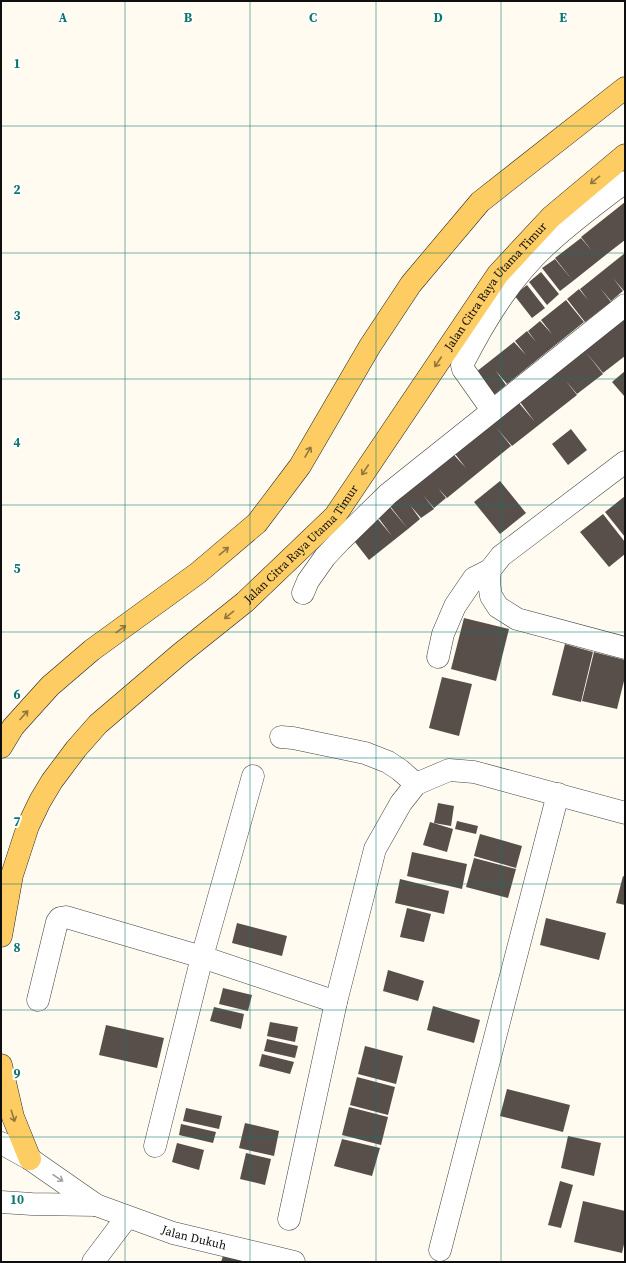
<svg xmlns="http://www.w3.org/2000/svg" width="626" height="1263" font-family="'Source Serif 4',serif">
	<rect width="100%" height="100%" fill="#fffbf1"/>
	<path fill="#584f4b" d="M625,202V240L612,250L601,236L612,250L573,281L555,258L568,248L579,261L568,248L581,238L592,251L581,237Z
		M625,253V290L624,291L613,278L623,291L611,301L600,288L611,302L585,322L567,299L579,289L588,300L580,289Z
		M555,259L573,281L560,291L542,268Z
		M541,272L559,294L547,305L529,282Z
		M527,285L545,308L532,318L514,295Z
		M566,300L584,322L507,384L496,371L506,385L494,395L476,372L514,342L526,355L515,341L527,331L536,342L528,331L540,321L552,334L541,320Z
		M623,320L625,322V356L603,373L585,351Z
		M585,351L603,374L590,384L579,370L590,384L577,394L566,381L577,395L512,446L496,427L511,446L447,498L438,488L446,498L434,508L423,495L434,509L421,518L410,505L420,519L408,529L390,506L442,465L453,478L442,465L454,455L466,468L455,454L468,444L479,457L468,444L519,403L535,422L520,402L533,392L544,406L533,392Z
		M625,371V397L612,382Z
		M571,429L587,450L568,465L552,444Z
		M500,481L526,513L500,534L474,502Z
		M625,496V537L605,512Z
		M389,506L408,529L369,560L351,537L376,517L392,536L377,516Z
		M603,514L625,542V554L609,567L580,532Z
		M464,618L509,629L496,681L451,669Z
		M565,644L593,652L581,702L552,695Z
		M594,652L625,660V677L617,709L582,701Z
		M442,677L472,684L459,736L429,728Z
		M438,803L454,806L451,826L434,823Z
		M457,821L478,826L476,834L455,829Z
		M430,822L453,829L447,852L423,845Z
		M480,834L522,846L516,868L474,856Z
		M412,852L467,864L462,889L407,876Z
		M474,858L516,869L508,898L466,887Z
		M623,876L625,877V905L616,903Z
		M400,879L449,891L444,914L395,903Z
		M407,908L431,914L424,942L400,937Z
		M546,918L606,933L599,960L540,945Z
		M237,923L287,936L282,956L232,943Z
		M388,970L424,981L418,1001L383,991Z
		M223,988L252,995L248,1011L219,1004Z
		M433,1006L480,1020L474,1043L427,1030Z
		M214,1007L244,1014L241,1029L210,1021Z
		M270,1022L298,1027L295,1042L267,1036Z
		M106,1025L164,1038L157,1068L99,1055Z
		M267,1039L298,1046L295,1058L264,1051Z
		M365,1046L403,1056L396,1084L358,1074Z
		M262,1054L294,1062L290,1074L259,1066Z
		M357,1077L395,1087L388,1115L350,1105Z
		M507,1089L570,1105L563,1132L500,1116Z
		M349,1107L388,1117L381,1145L342,1135Z
		M186,1108L222,1116L219,1129L183,1121Z
		M245,1123L279,1131L274,1156L239,1148Z
		M181,1124L216,1132L213,1143L179,1135Z
		M568,1136L601,1143L594,1176L561,1168Z
		M342,1139L380,1148L372,1176L334,1166Z
		M177,1143L204,1150L199,1170L172,1162Z
		M246,1153L271,1159L265,1185L240,1179Z
		M560,1181L573,1185L561,1228L548,1225Z
		M583,1201L625,1211V1240L622,1253L574,1242Z
		M223,1256L247,1261V1262H221Z"/>
	<g fill="none" stroke-linecap="round" stroke-linejoin="round">
		<g stroke="#424242" stroke-width="23">
			<g id="minor">
				<path d="M492,410L463,369L462,365C485,320 512,275 551,241C574,220 600,201 625,182"/>
				<path d="M625,462L501,556L490,570L489,583L491,596L498,607L517,619L625,648"/>
				<path d="M303,593L308,581L325,557L340,541L388,494L625,305"/>
				<path d="M438,657L443,634L455,606L474,578L490,570"/>
				<path d="M281,737L293,738L365,753L388,762L400,770L416,784"/>
				<path d="M38,1000L57,922L60,918L66,917L202,957L336,1002"/>
				<path id="s1" d="M1,1143L30,1159L96,1205L173,1233L294,1262"/>
				<path d="M155,1146L202,957L253,776"/>
				<path d="M1,1202L32,1204L96,1205"/>
				<path d="M289,1219L336,1002L375,849L401,803L416,784L449,770L474,772L625,813"/>
				<path d="M440,1250L558,794"/>
				<path d="M93,1262L127,1217"/>
			</g>
		</g>
		<g stroke="#202020" stroke-width="23">
			<g id="major">
				<path d="M1,747L13,727L50,686L92,650L198,573L257,523L300,466L370,346L411,284L480,202L625,88"/>
				<path id="s2" d="M1,936L12,875L28,826L40,801L52,781L76,749L98,724L180,654L245,602L335,516L498,274L551,217L625,155"/>
				<path d="M1,1065L13,1117L30,1159"/>
			</g>
		</g>
		<use href="#minor" stroke="#fff" stroke-width="22"/>
		<use href="#major" stroke="#fdcc63" stroke-width="22"/>
	</g>
	<defs><path id="oneway-shaft" d="M-6 0H5M1.5-3L5.5 0L1.5 3" fill="none" stroke-width="1.6" stroke-linecap="round" stroke-linejoin="round"/></defs>
	<g stroke="#92773d">
		<use href="#oneway-shaft" transform="translate(595 180) rotate(141)"/>
		<use href="#oneway-shaft" transform="translate(438 362) rotate(124)"/>
		<use href="#oneway-shaft" transform="translate(308 452) rotate(-60)"/>
		<use href="#oneway-shaft" transform="translate(365 470) rotate(124)"/>
		<use href="#oneway-shaft" transform="translate(224 551) rotate(-40)"/>
		<use href="#oneway-shaft" transform="translate(229 615) rotate(141)"/>
		<use href="#oneway-shaft" transform="translate(121 629) rotate(-36)"/>
		<use href="#oneway-shaft" transform="translate(24 715) rotate(-48)"/>
		<use href="#oneway-shaft" transform="translate(13 1116) rotate(73)"/>
	</g>
	<use stroke="#9f9f9f" href="#oneway-shaft" transform="translate(58 1178) rotate(34)"/>
	<path fill="none" stroke="#0f766e" stroke-width="1" stroke-opacity="0.55" d="M125,1V1262M250,1V1262M376,1V1262M501,1V1262M1,126H625M1,253H625M1,379H625M1,505H625M1,632H625M1,758H625M1,884H625M1,1010H625M1,1137H625"/>
	<g text-anchor="middle" stroke-width="4" stroke-linejoin="round" paint-order="stroke">
		<g font-size="12" fill="#0f0f0f" stroke="#fff">
			<text dy="4" stroke="none"><textPath href="#s2" startOffset="834">Jalan Citra Raya Utama Timur</textPath></text>
			<text dy="4" stroke="none"><textPath href="#s2" startOffset="510">Jalan Citra Raya Utama Timur</textPath></text>
			<text dy="4" stroke="none"><textPath href="#s1" startOffset="217">Jalan Dukuh</textPath></text>
		</g>
	</g>
	<g font-size="13" text-anchor="middle" font-weight="bold" fill="#0f766e" stroke="#fff" stroke-width="4" stroke-linejoin="round" paint-order="stroke">
		<text x="63" y="22">A</text>
		<text x="188" y="22">B</text>
		<text x="313" y="22">C</text>
		<text x="438" y="22">D</text>
		<text x="563" y="22">E</text>
		<text x="17" y="68">1</text>
		<text x="17" y="194">2</text>
		<text x="17" y="320">3</text>
		<text x="17" y="447">4</text>
		<text x="17" y="573">5</text>
		<text x="17" y="699">6</text>
		<text x="17" y="826">7</text>
		<text x="17" y="952">8</text>
		<text x="17" y="1078">9</text>
		<text x="17" y="1204">10</text>
	</g>
	<rect width="626" height="1263" fill="none" stroke="#0f0f0f" stroke-width="4"/>
</svg>
